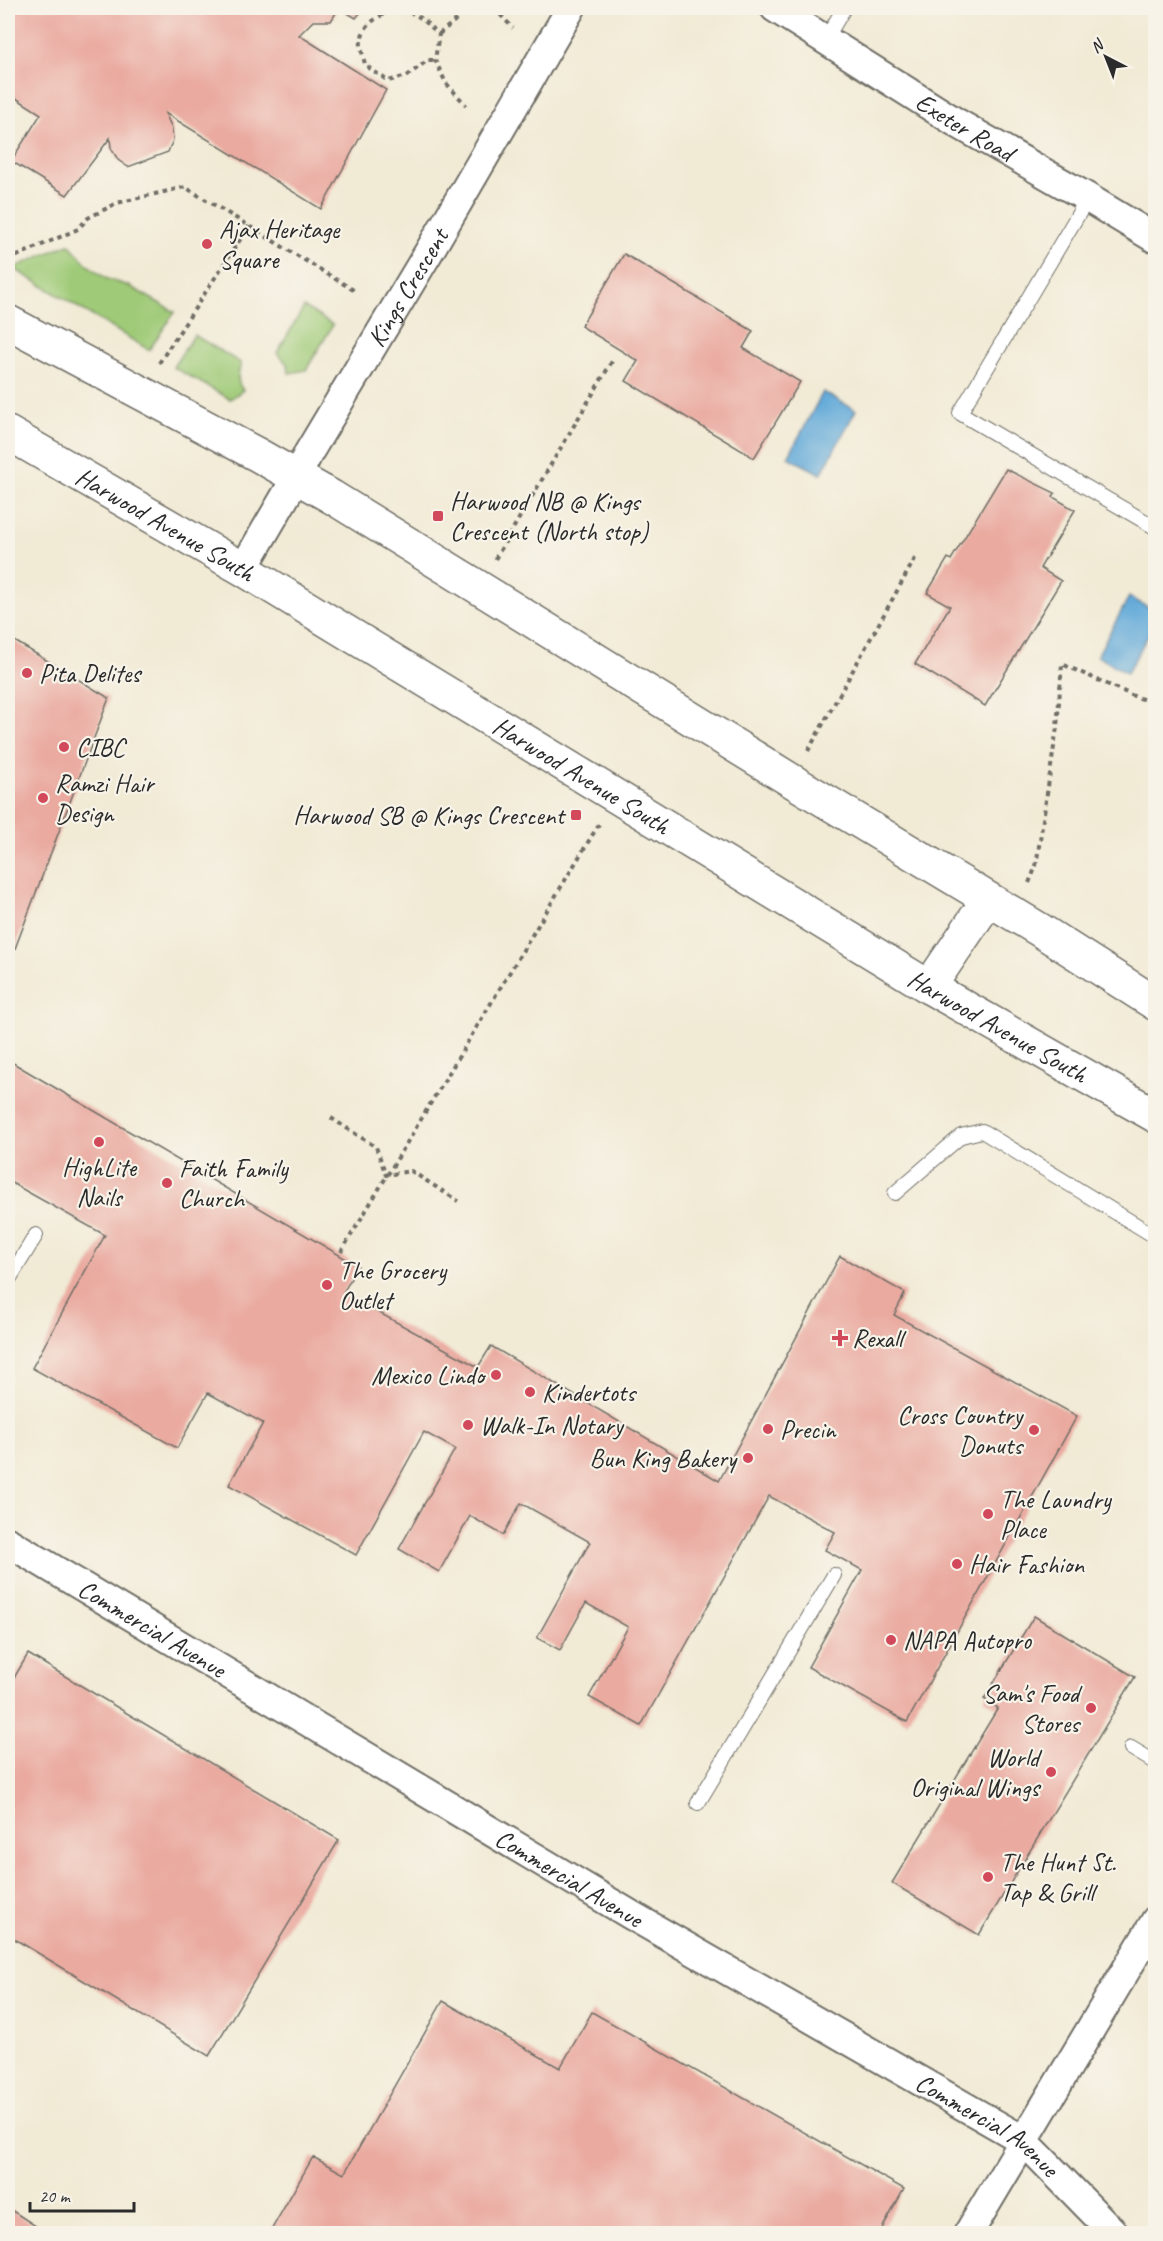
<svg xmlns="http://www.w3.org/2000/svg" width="1163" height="2241" font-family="Caveat,sans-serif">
	<rect width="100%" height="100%" fill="#f7f3e8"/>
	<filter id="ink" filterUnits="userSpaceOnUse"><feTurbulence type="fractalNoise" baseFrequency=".0167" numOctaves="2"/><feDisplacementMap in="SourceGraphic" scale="12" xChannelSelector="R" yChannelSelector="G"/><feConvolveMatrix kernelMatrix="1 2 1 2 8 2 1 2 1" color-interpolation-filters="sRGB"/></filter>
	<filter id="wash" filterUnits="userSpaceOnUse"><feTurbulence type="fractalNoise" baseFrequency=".008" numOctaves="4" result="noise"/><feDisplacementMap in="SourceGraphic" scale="24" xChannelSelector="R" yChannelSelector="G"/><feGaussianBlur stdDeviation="1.35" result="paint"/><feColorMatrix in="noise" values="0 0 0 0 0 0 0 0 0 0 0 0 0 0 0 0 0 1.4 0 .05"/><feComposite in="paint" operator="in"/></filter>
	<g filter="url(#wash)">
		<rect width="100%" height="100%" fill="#f1ead5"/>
		<path fill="#9fca77" stroke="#657a51" stroke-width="1.5" d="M69,244L88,265L107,279L129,286L175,312L149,350L13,268Z
			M304,307L333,325L306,370L289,373L288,365L277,353Z
			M194,335L241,363C238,373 236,382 243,390L230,399L173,367Z"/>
		<path fill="#63aad9" stroke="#476a82" stroke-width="1.5" d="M823,392L856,410L821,474L788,457Z
			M1129,597L1155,611L1156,621L1127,673L1097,656Z"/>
		<g id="blocks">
			<path fill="#eaaaa0" d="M8,8H364L356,18L339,8L331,21H313L299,35L386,90L321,209L165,113L172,128L173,140L168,152L128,167L118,160L111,148L110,138L67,195L11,161L41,114L8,93Z
				M624,254L753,331L743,348L800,382L754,458L626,381L638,361L581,326Z
				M1006,469L1055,493L1053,497L1075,510L1040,568L1061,581L985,706L915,664L950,606L927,593L948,558L951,560Z
				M8,637L109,698L13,954L8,952Z
				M8,1060L358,1266L343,1293L478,1367L491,1346L719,1481L840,1256L905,1293L894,1315L1077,1416L907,1722L808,1667L862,1570L825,1550L835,1532L769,1496L641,1726L589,1697L628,1627L586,1603L560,1650L537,1638L590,1542L521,1503L503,1535L470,1516L439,1572L399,1549L455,1449L424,1432L356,1555L229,1485L263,1423L208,1393L177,1448L32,1368L105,1235L8,1181Z
				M1034,1616L1135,1677L979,1935L892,1883L998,1708L984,1699Z
				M28,1654L339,1840L209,2056L8,1935V1688Z
				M443,2001L560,2068L592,2012L904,2189L879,2234H269L313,2157L344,2174Z
				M8,2208L48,2234H8Z"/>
		</g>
	</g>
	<g filter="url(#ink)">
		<use href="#blocks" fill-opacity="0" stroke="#706e66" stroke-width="1.5"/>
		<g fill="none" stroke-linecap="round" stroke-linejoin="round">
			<g stroke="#706e66" stroke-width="16">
				<path id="lane" d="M826,39L844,8
					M1088,198L960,413L1156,528
					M895,1193L961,1136L982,1131L1156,1237
					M8,1281L36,1235
					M1131,1748L1156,1763
					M698,1803L834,1575"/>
			</g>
			<g stroke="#706e66" stroke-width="32">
				<g id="street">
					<path id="s1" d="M775,8L957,123L1088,198L1156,239"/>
					<path id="s2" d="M243,569L296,478L309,452L430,250L571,8"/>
					<path id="s3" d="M8,1542L631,1915L1023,2140L1115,2234"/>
					<path d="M968,2234L1156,1920"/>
				</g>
			</g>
			<g stroke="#706e66" stroke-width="36">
				<g id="secondary">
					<path d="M8,322L258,455L332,497L789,779L1040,930L1156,1004"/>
					<path id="s4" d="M8,433L243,569L929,987L1156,1116"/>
					<path d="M929,987L988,900"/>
				</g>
			</g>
			<path stroke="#706e66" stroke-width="4" stroke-dasharray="4.5 4.5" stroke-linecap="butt" d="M400,8C384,13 363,22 361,41C360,48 364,58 365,65L388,81L407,76L428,60H435
				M401,8L421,18L439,34L435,60L446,83L466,105
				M494,8L513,28
				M439,34L470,8
				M8,260L78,229L88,218L117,203L185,187L355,291
				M159,363L249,226
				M495,559L614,358
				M808,751L917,555
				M1029,883L1036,866L1057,727L1062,664L1136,697L1156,703
				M331,1118L376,1147L386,1175L411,1171L458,1201
				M341,1252L599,824"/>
			<use href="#lane" stroke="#fff" stroke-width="14"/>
			<use href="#street" stroke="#fff" stroke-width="28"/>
			<use href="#secondary" stroke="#fff" stroke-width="33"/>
		</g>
	</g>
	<g fill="#d1495b" stroke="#f7f3e8" stroke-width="2">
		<circle cx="207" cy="244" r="6"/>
		<rect x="432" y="510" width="12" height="12" rx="3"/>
		<circle cx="27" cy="673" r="6"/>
		<circle cx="64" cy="747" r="6"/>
		<circle cx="43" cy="798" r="6"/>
		<rect x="570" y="809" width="12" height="12" rx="3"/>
		<circle cx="99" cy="1142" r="6"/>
		<circle cx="167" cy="1183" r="6"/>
		<circle cx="327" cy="1285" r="6"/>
		<path d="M837 1329h6v6h6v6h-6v6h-6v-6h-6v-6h6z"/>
		<circle cx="496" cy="1375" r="6"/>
		<circle cx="530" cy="1392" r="6"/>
		<circle cx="468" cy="1425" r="6"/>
		<circle cx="768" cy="1429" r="6"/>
		<circle cx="1034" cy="1430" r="6"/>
		<circle cx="748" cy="1458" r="6"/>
		<circle cx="988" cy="1514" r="6"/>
		<circle cx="957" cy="1564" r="6"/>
		<circle cx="891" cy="1640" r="6"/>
		<circle cx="1091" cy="1708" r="6"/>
		<circle cx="1051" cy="1772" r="6"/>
		<circle cx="988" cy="1877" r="6"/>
	</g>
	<g text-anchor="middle" stroke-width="4.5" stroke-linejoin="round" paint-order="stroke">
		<g font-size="26" fill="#2b2b2b" stroke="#f7f3e8">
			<text dy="9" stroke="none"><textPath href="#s1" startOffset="224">Exeter Road</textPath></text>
			<text dy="9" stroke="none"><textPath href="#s2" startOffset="326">Kings Crescent</textPath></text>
			<text dy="9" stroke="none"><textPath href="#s4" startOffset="182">Harwood Avenue South</textPath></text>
			<text dy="9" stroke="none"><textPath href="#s4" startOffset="668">Harwood Avenue South</textPath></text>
			<text dy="9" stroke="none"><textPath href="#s4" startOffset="1154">Harwood Avenue South</textPath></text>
			<text dy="9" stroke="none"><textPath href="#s3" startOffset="168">Commercial Avenue</textPath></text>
			<text dy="9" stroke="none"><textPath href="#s3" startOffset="654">Commercial Avenue</textPath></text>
			<text dy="9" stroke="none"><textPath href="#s3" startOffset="1140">Commercial Avenue</textPath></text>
		</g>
		<g font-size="26" fill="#2b2b2b" stroke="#f7f3e8" text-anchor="start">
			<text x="219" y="238">Ajax Heritage<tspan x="219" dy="30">Square</tspan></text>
			<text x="450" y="510">Harwood NB @ Kings<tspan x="450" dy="30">Crescent (North stop)</tspan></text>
			<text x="39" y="682">Pita Delites</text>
			<text x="76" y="756">CIBC</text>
			<text x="55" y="792">Ramzi Hair<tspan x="55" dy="30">Design</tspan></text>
			<text x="564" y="824" text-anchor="end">Harwood SB @ Kings Crescent</text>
			<text x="99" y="1176" text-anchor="middle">HighLite<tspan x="99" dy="30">Nails</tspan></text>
			<text x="179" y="1177">Faith Family<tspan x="179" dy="30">Church</tspan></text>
			<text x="339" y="1279">The Grocery<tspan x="339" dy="30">Outlet</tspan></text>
			<text x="852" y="1347">Rexall</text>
			<text x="484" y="1384" text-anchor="end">Mexico Lindo</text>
			<text x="542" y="1401">Kindertots</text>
			<text x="1022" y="1424" text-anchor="end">Cross Country<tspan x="1022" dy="30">Donuts</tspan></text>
			<text x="480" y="1434">Walk-In Notary</text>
			<text x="780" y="1438">Precin</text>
			<text x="736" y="1467" text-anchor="end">Bun King Bakery</text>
			<text x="1000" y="1508">The Laundry<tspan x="1000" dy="30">Place</tspan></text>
			<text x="969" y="1573">Hair Fashion</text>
			<text x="903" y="1649">NAPA Autopro</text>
			<text x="1079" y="1702" text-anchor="end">Sam's Food<tspan x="1079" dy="30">Stores</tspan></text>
			<text x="1039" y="1766" text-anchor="end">World<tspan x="1039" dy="30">Original Wings</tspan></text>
			<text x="1000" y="1871">The Hunt St.<tspan x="1000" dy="30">Tap &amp; Grill</tspan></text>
		</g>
	</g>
	<rect width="1163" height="2241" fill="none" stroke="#f7f3e8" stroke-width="30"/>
	<g transform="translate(1106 57) rotate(318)" stroke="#f7f3e8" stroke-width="4.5" paint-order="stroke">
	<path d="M0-4.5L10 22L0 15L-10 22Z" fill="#2b2b2b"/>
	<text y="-9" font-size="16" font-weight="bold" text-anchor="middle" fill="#2b2b2b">N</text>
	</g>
	<path d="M30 2202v9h104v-9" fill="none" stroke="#2b2b2b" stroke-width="3"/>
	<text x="39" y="2202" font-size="18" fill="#2b2b2b" stroke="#f7f3e8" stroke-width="4.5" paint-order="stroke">20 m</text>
</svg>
